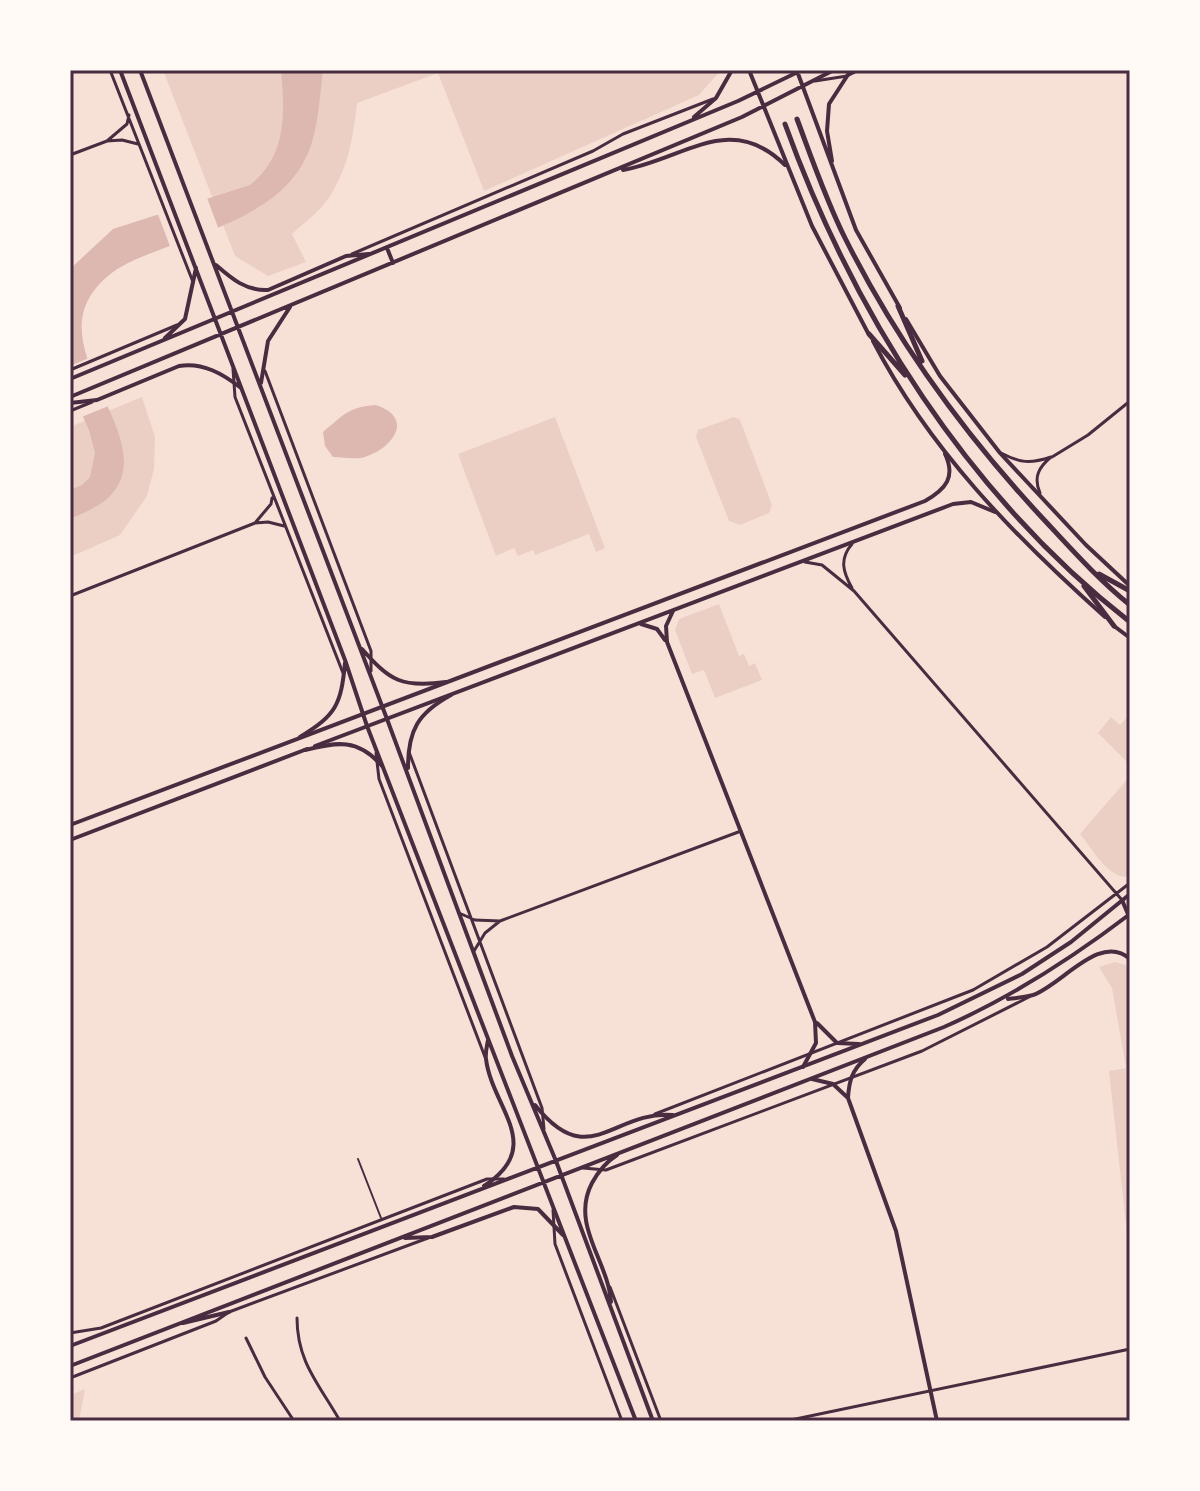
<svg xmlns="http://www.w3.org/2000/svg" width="1200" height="1491" font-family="Mulish,sans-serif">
	<rect width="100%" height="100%" fill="#f7e1d7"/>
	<path fill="#ebcfc5" d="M163,70H721L699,95L484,191L438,73L357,103C353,138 348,170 328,199C319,212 304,223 292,234L306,262L268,276L235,256Z
		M142,397L155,437L154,469L147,496L120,535L70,557V427Z
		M555,417L605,548L596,552L589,534L535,555L533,550L518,556L514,548L496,556L458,454Z
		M734,417L740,420L772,505L769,513L740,525L729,521L696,437L698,430Z
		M719,604L739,656L744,654L749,666L755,663L762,680L715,698L704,670L692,674L675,630L679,619Z
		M1130,714V765L1098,733L1111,717L1120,725Z
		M1130,776V877C1108,879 1093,850 1080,834Z
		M1115,962L1126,965L1130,982V1261L1109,1071L1126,1068L1112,988L1099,967Z
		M85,1389L79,1421H70V1395Z"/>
	<path fill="#dcb8b0" d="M281,70H323C320,94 319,118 312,142C291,211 213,228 154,252C128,262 107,271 91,295C49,360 166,445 107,499C96,508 83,513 70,519V490L82,485L90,477L95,453L89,430L70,388V269L113,229L250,185C287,156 285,113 281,70Z
		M376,405C415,418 393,448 365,457C354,460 343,457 333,457L325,446L323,432C343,416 347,407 376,405Z"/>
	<path fill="#f7e1d7" d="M206,195L219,230L171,249L156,209Z
		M91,357L111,405L79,418L70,397V366Z"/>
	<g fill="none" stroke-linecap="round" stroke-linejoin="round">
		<path stroke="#4a2c40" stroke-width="2" d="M358,1159L381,1218"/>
		<path stroke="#4a2c40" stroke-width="3" d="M110,70L193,282
			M815,81L847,76L859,70
			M129,115L127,124L107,141L122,140L138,144
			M70,155L107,141
			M352,254L593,151L623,134L713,99
			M233,369L235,397L343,673
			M70,370L177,325
			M265,371L371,651V671
			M70,411L92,402
			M1001,453C1020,463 1030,464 1051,457C1039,467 1033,477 1040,493
			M1052,457L1088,435L1130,401
			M272,498L271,504L255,523L268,522L284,526
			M852,544C839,559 843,572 852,588
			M805,562L822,565L854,591L1122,900
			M70,596L255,523
			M409,752L542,1108L544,1129
			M376,753L379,779L485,1057
			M459,913L475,920L500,921L741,831
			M474,951L485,933L500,921
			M655,1114L973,990L1047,947L1130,883
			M583,1168L606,1170L922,1051L1029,997
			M553,1210L555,1244L622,1421
			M610,1287L661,1421
			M297,1318C297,1362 319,1384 340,1421
			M70,1333L101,1328L487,1179H504
			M246,1338L265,1377L294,1421
			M70,1378L216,1321L229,1312L428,1238
			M786,1421L1130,1349"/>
		<path stroke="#4a2c40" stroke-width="4" d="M673,611L666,626L667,642L815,1022L816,1043L803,1067
			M641,624L657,629L665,640
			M315,746L953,504L971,502L995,512
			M70,825L925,501C946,489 956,477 945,454
			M70,840L307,749
			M1122,900L1130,919
			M817,1023L837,1043L859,1044
			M812,1079L833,1084L848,1098L896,1231L937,1421
			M848,1098C849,1081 852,1070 865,1059"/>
		<path stroke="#4a2c40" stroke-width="4" d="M120,70L345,660L367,726L636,1421
			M140,70L387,719L512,1056L556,1161L653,1421
			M749,70L812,226L868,333
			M797,71L856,230L900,308
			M694,117L716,98L732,70
			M832,161L827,131L829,104L851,70
			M623,170C684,159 730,111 785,165
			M387,248L393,263
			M216,265C232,279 246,291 268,290L346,256L369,254
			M906,319L940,376L1000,453L1086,545L1130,586
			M165,338L185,319L196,268
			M873,341C929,449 1015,537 1105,617
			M70,379L738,101L802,70
			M261,383L268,341L290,307
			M70,397L742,117L834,70
			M70,403L97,400L179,366C203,362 223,374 241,388
			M1114,626L1130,638
			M362,649C390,681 402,688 446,682
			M300,737C336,715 341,705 345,663
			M305,750C337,742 358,738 382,766
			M408,768C408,730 418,713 451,695
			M1008,999C1016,998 1026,997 1033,995C1062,985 1100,932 1130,959
			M535,1105C589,1173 613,1110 673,1115
			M484,1186C546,1146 492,1108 486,1059C485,1053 487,1046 488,1040
			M405,1238L432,1237L514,1207L538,1209L563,1235
			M611,1302C608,1260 570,1225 592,1183C598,1172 606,1162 617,1155
			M183,1323L229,1312
			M70,1346L938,1015L1022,974L1071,942L1130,894
			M70,1366L944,1027C1012,997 1071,959 1130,914"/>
		<path stroke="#4a2c40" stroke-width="5" d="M797,119C812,159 826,200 845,238C897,342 968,439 1048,524C1074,552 1100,581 1130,605
			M785,124C854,315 969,496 1130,622
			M898,306L922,361
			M869,334L905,375
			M1099,574L1130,591
			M1084,586L1114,626"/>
	</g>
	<rect width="1200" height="1491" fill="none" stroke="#fffaf5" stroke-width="144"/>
	<rect x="72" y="72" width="1056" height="1347" fill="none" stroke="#4a2c40" stroke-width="3"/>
</svg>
